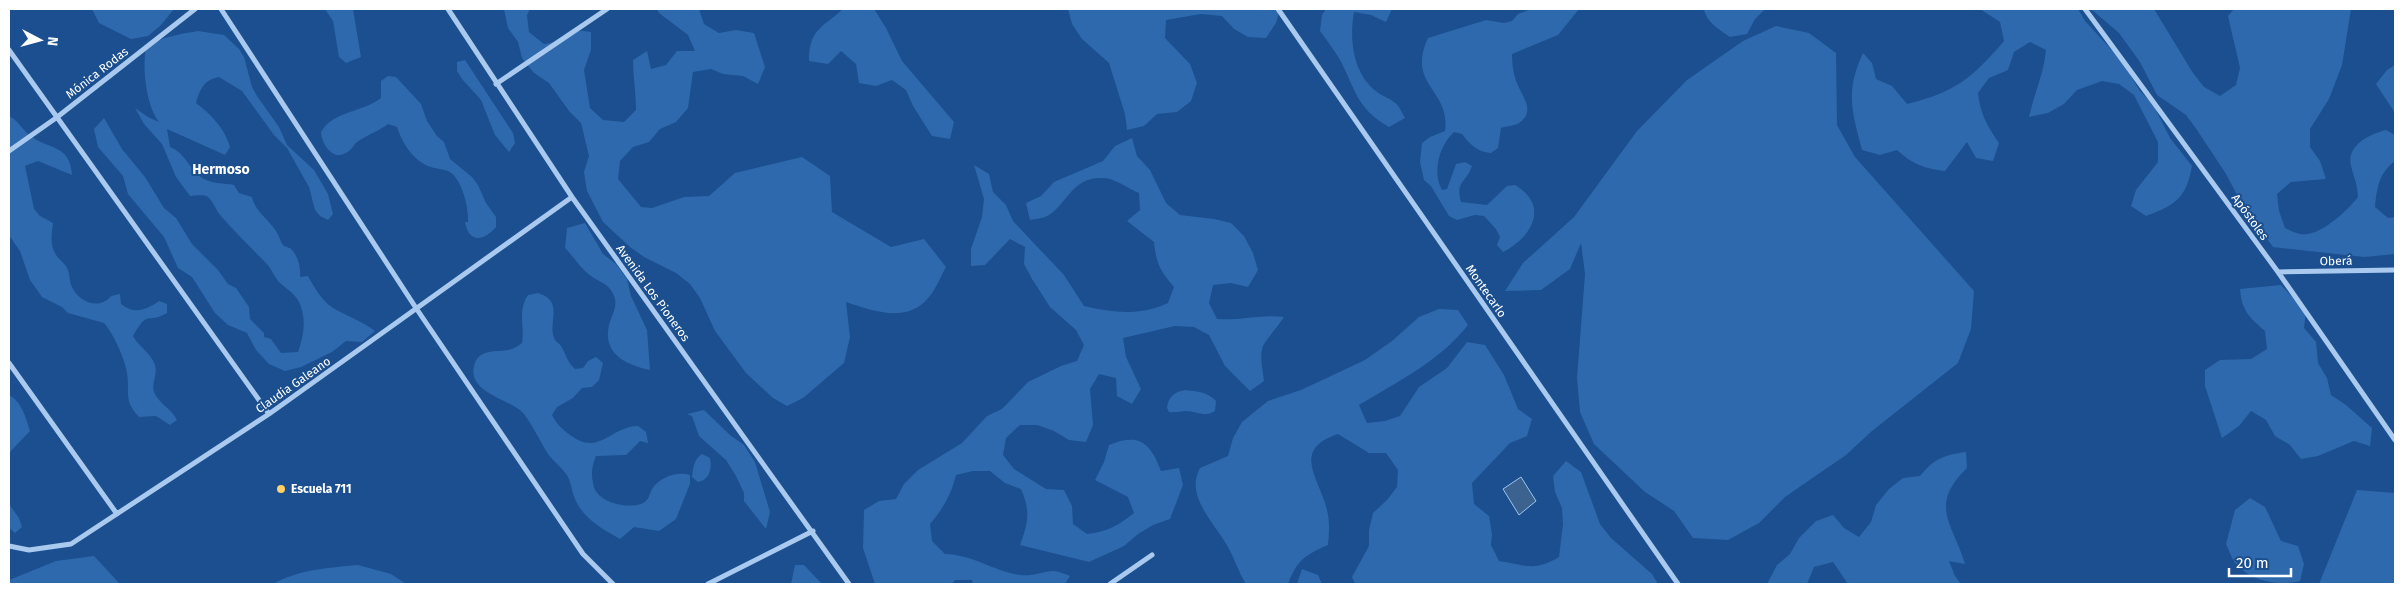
<svg xmlns="http://www.w3.org/2000/svg" width="2404" height="593" font-family="'Fira Sans',sans-serif">
	<rect width="100%" height="100%" fill="#1b4f8f"/>
	<path fill="#2e69ad" d="M92,9H174L161,25L148,36L131,39L99,23Z
		M325,9H353L361,57L346,63L339,57L333,21Z
		M504,9H530L527,15L529,32L544,44L562,41L575,30L591,32V50L584,70L590,108L603,120L624,122L636,110C636,93 633,77 633,60L647,51L651,69L666,65L677,51H695L688,35L659,13L657,9H699L704,24L719,33L736,30L754,33L765,67L758,84L743,76L723,74L711,69L693,72L688,108L676,122L660,129L649,142L633,147L620,161L618,179L641,207L652,208L684,197L709,196L735,173L802,157L830,176L832,212L891,247L924,239L946,267C941,276 936,289 929,297C908,324 873,311 846,302L850,337L844,363L803,398L787,406L773,398L746,373L715,331L700,298L690,284L676,273L644,257L630,247L603,222L587,191L584,172L589,156L581,123L569,111L549,83L534,73L522,58L518,42L508,28Z
		M843,9H874L886,28L902,61L954,122L950,139L932,136L913,106L906,90L892,80L876,86L859,83L856,64L841,51L828,64L809,61C809,29 822,28 843,9Z
		M1068,9H1280L1276,23L1266,38L1248,37L1234,29L1222,16L1201,14L1166,20L1165,38L1190,64L1197,83L1191,101L1177,112L1157,114L1144,126L1127,130L1125,114L1109,63L1082,39L1072,24Z
		M1326,9H1392L1386,22L1371,15L1354,12C1349,40 1353,74 1377,92C1382,96 1389,98 1394,102C1399,105 1402,113 1405,118L1389,127C1356,108 1356,90 1340,60C1334,50 1327,40 1320,31L1322,15Z
		M1531,9H1579L1558,35L1512,54C1512,63 1513,72 1516,81C1521,95 1537,111 1519,123C1515,126 1506,126 1501,128L1498,148L1491,153C1478,152 1470,145 1462,134L1454,132C1439,146 1432,172 1442,190L1447,189L1456,164L1465,162L1472,166C1467,182 1455,181 1461,202L1487,205L1507,186L1515,185C1550,206 1532,237 1503,252L1497,245L1500,237L1496,229L1484,216L1475,215L1457,220L1449,216L1431,186L1424,180L1420,162L1422,143L1430,137L1445,131C1451,89 1406,86 1428,38L1486,20L1504,23L1512,21L1518,14Z
		M1704,9H1765L1755,19L1747,34L1730,37C1720,30 1706,22 1704,9Z
		M1980,9H2078L2085,21L2121,60L2140,91L2153,104L2170,138L2192,166C2186,199 2175,205 2146,216L2131,206L2136,190L2158,162V142L2134,95L2119,84L2102,81L2077,90L2064,104L2048,113L2029,117C2034,94 2044,73 2046,50L2030,42L2014,52L2008,70L1989,78L1978,93C1980,113 1987,126 1999,143L1993,161L1976,158L1967,142L1945,171C1925,169 1912,164 1897,150L1880,155L1862,150C1852,112 1845,91 1863,53L1872,63L1876,79L1892,86L1907,104C1956,92 1972,78 2004,41L2000,22Z
		M2091,9H2154L2193,73L2204,87L2220,96L2236,85L2240,68L2228,16L2234,9H2351L2342,65L2329,99L2310,129V147L2320,161L2326,179L2291,182L2277,194L2279,211L2285,228C2290,230 2295,233 2300,234C2319,238 2348,210 2358,197C2357,182 2354,178 2351,166C2346,145 2370,134 2386,130L2395,135V161C2379,173 2377,187 2375,207L2388,218L2395,217V254L2364,257L2273,247L2244,208L2226,174L2197,130L2186,115L2157,95L2140,62L2119,33Z
		M1776,26L1809,33L1836,53L1837,125L1855,157L1974,291L1971,329L1958,363L1872,431L1846,455L1785,497L1759,523L1728,540L1693,538L1674,511L1645,492L1594,444L1580,412L1577,378L1585,274L1581,243L1570,269L1541,290L1505,291L1523,263L1574,217L1637,131L1687,80L1743,41Z
		M198,31L224,35L239,49L244,57L252,87L257,96L279,127L287,145L314,170L328,194L333,214L328,220L320,216L315,210L309,187L287,148L274,135L242,91L219,77C204,80 200,89 196,103C211,114 225,129 230,147L225,155L167,129L170,147C186,153 189,170 204,179C213,184 224,183 234,185L239,193L252,197C254,210 269,220 276,231C279,235 280,241 283,245C284,246 289,248 290,248C298,255 301,267 300,277L308,276C314,287 322,301 333,308C347,316 362,321 375,331L362,342L346,341L332,352L301,367L285,371L269,364L256,350L247,333L228,325L215,313L192,277L178,268L164,237L128,194L123,176L98,147L94,129L104,118L122,149L145,177L164,208L176,218L192,244L218,270L228,284L236,288L249,307L250,319L264,333V337L271,339L281,353L298,352C304,335 307,317 298,300C293,292 285,288 279,282C274,276 271,268 266,263C251,248 236,233 221,216C216,211 214,202 208,197C204,194 195,196 190,196L176,177L162,144L144,124L135,108L148,117L159,122C146,106 142,67 146,47C161,37 180,34 198,31Z
		M465,60L513,133L515,143L509,152L495,135L481,100L462,79L457,71V62Z
		M2395,65V113L2376,84L2387,70Z
		M388,76L396,77L421,104L427,121L437,136L444,142L450,159L472,177L478,185L486,203L496,217V227C484,241 469,244 465,222H468C469,208 462,180 450,172C445,169 437,169 431,167C414,162 402,143 397,127L388,124C379,131 367,135 357,142C354,144 353,148 350,150C335,164 322,146 321,132C334,110 362,113 381,98V81Z
		M9,116C19,121 23,131 32,137C51,150 70,145 72,175L38,161L25,166L34,209L40,216L53,223C52,232 50,242 54,251C56,257 62,261 66,266C70,272 69,279 71,285C78,302 99,311 111,296L120,294L121,304C134,315 146,310 159,301L167,304V313C146,325 149,308 133,336C139,347 151,353 155,365C158,375 151,383 154,392C158,403 171,408 177,420L170,425L156,416L139,417C123,401 130,391 127,373C125,359 113,333 104,323L68,313L62,307L42,297L30,280L20,251L9,235Z
		M1132,138L1137,156L1150,170L1166,203L1180,215L1214,219L1231,223L1244,236L1253,253L1258,270L1248,287L1231,283L1213,285L1209,303L1217,319C1240,321 1261,314 1284,317C1279,325 1266,340 1263,346C1259,356 1263,371 1264,381L1250,391L1225,366L1209,335L1194,327L1175,326L1123,338L1126,357L1141,389L1132,404L1117,396L1116,378L1099,374L1090,389L1093,425L1086,442L1069,440L1054,431L1037,425H1020L1006,438L1003,455L1014,469L1046,489L1064,490L1072,506L1073,524L1087,534C1107,532 1119,525 1134,513L1128,497L1095,480L1104,462L1109,445C1139,433 1150,442 1161,471L1179,468L1183,485L1170,519L1153,525L1138,534L1124,546L1089,562L1020,545C1028,523 1031,512 1021,489L1005,483L990,471H973L956,475C951,495 943,509 930,524L932,541L945,554C974,555 993,571 1020,575C1034,577 1045,570 1055,571C1060,572 1066,574 1070,576L1065,584H973L972,580H955L952,584H875L863,548L864,510L879,501L896,499L904,484L918,470L962,443L987,416L1002,409L1028,382L1061,366L1077,361L1084,345L1076,330L1050,307L1032,279L1024,264L1025,247L1010,239L985,265L971,266V249L982,217L984,199L974,165L989,174L993,192L1006,205L1013,221L1064,275L1084,306C1114,313 1140,316 1168,303L1174,287C1160,271 1156,263 1154,242L1127,221L1140,210L1139,193C1129,189 1114,178 1104,178C1073,176 1069,201 1049,215C1044,218 1036,219 1030,220L1026,203L1041,196L1054,182L1103,161L1115,146Z
		M585,223L603,254L616,264L627,279L631,296L647,330L650,370C627,365 602,354 609,325C611,317 617,308 615,299C611,284 601,283 591,276C582,270 573,256 565,248L567,228Z
		M2281,285L2306,311L2304,328L2316,342L2318,363L2327,378L2331,395L2346,405L2372,428L2370,446L2354,441L2318,456L2301,459L2290,445L2275,436L2266,420L2251,411L2239,426L2222,438L2205,386V370L2220,360L2251,359L2267,349L2265,331C2249,317 2242,311 2240,289Z
		M538,293C566,302 546,323 555,340C556,342 559,343 561,346C566,354 567,362 575,369L583,368L588,361L596,357L603,363L599,380L592,387L582,388L573,398L557,407L552,415C557,425 564,431 573,437C600,455 612,426 638,426L646,432L648,443L640,441L626,455L596,456C592,465 591,473 593,483C595,502 625,509 641,504C649,501 649,495 652,489C660,477 677,471 690,475V484L676,519L659,531L634,527L620,539C602,529 583,518 575,499C572,492 571,483 568,477C563,468 554,462 548,454C540,441 533,426 524,414C512,399 464,393 475,363C480,349 497,352 508,350C513,349 518,346 522,343C525,326 517,312 528,295Z
		M1439,309L1458,310L1468,325C1440,361 1397,382 1359,405L1367,423L1385,421L1400,416L1419,387L1447,368L1467,342L1485,345L1504,375L1518,409L1532,419L1527,436L1510,443L1472,483L1474,504L1489,516L1492,534L1491,545L1499,561C1526,565 1534,572 1559,557L1563,524L1562,508L1555,492L1553,476L1566,461L1581,472L1600,524L1611,538L1652,574L1658,584H1355L1352,577L1369,546V530L1373,513L1387,500L1397,487L1398,470L1386,453H1369L1338,434C1290,450 1320,479 1327,510C1330,522 1329,534 1328,545C1305,555 1297,560 1288,584H1246C1239,573 1235,560 1229,549C1217,525 1184,497 1200,468L1228,456L1233,438L1242,422L1268,401L1301,390L1365,360L1392,341L1419,317Z
		M1185,390C1196,391 1208,392 1216,401L1215,411C1204,418 1197,411 1186,411C1180,411 1176,413 1169,412L1167,408C1168,397 1174,392 1185,390Z
		M9,395C22,402 26,418 30,431L9,453Z
		M704,410L730,435L744,445L755,462L770,512L766,529L744,501V493L736,476L726,460L699,436L692,416L687,414Z
		M1966,452L1967,468C1928,506 1953,523 1965,564L1949,561L1955,576L1961,584H1848L1833,562L1814,567L1807,584H1767L1777,565L1790,554L1799,538L1816,521L1833,515L1844,528L1859,537L1871,522L1876,505L1889,489L1903,478L1920,476C1935,458 1944,455 1966,452Z
		M702,454L710,458C712,468 710,480 698,482L692,477C693,468 694,459 702,454Z
		M2357,490L2395,493V584H2319Z
		M2250,498L2265,507L2281,541L2298,546L2304,564L2300,581C2280,586 2252,582 2237,565C2232,560 2229,550 2226,544L2235,510Z
		M9,504L19,518L22,527L15,533L9,528Z
		M94,556L119,583L126,584H9V580L56,561Z
		M358,565L391,574L406,584H273C300,569 327,568 358,565Z
		M795,565H804L822,584H791Z
		M1302,569L1318,575L1322,584H1297Z"/>
	<path fill="#3c6290" stroke="#9cc4f0" d="M1521,477L1536,501L1519,515L1503,489Z"/>
	<g fill="none" stroke-linecap="round" stroke-linejoin="round">
		<path stroke="#a9c9ee" stroke-width="5" d="M221,9L416,308L583,554L613,584
			M448,9L572,197L849,584
			M1278,9L1678,584
			M2085,9L2278,272L2395,440
			M9,50L269,414
			M496,84L607,9
			M9,151L56,118L195,9
			M2278,272L2395,270
			M9,363L117,514
			M9,546L29,550L71,544L269,414L572,197
			M708,584L813,531
			M1110,584L1152,555"/>
	</g>
	<circle fill="#ffd166" stroke="#1b4f8f" stroke-width="2" cx="281" cy="489" r="5"/>
	<g text-anchor="middle" stroke-width="4" stroke-linejoin="round" paint-order="stroke">
		<g font-size="12" fill="#fff" stroke="#1b4f8f">
			<text transform="translate(97 73) rotate(-38)" y="4">Mónica Rodas</text>
			<text transform="translate(2250 217) rotate(54)" y="4">Apóstoles</text>
			<text transform="translate(2336 261) rotate(-1)" y="4">Oberá</text>
			<text transform="translate(1486 291) rotate(55)" y="4">Montecarlo</text>
			<text transform="translate(653 293) rotate(54)" y="4">Avenida Los Pioneros</text>
			<text transform="translate(293 385) rotate(-35)" y="4">Claudia Galeano</text>
		</g>
		<g font-size="12" font-weight="bold" fill="#fff" stroke="#1b4f8f" text-anchor="start">
			<text x="291" y="493">Escuela 711</text>
		</g>
		<g font-size="14" font-weight="bold" fill="#fff" stroke="#1b4f8f">
			<text x="221" y="174">Hermoso</text>
		</g>
	</g>
	<rect width="2404" height="593" fill="none" stroke="#ffffff" stroke-width="20"/>
	<g transform="translate(40 40) rotate(96)" stroke="#1b4f8f" stroke-width="4" paint-order="stroke">
	<path d="M0-4L9 19L0 12L-9 19Z" fill="#ffffff"/>
	<text y="-8" font-size="14" font-weight="bold" text-anchor="middle" fill="#ffffff">N</text>
	</g>
	<path d="M2229 568v8h62v-8" fill="none" stroke="#ffffff" stroke-width="2.5"/>
	<text x="2236" y="568" font-size="15" fill="#ffffff" stroke="#1b4f8f" stroke-width="4" paint-order="stroke">20 m</text>
</svg>
